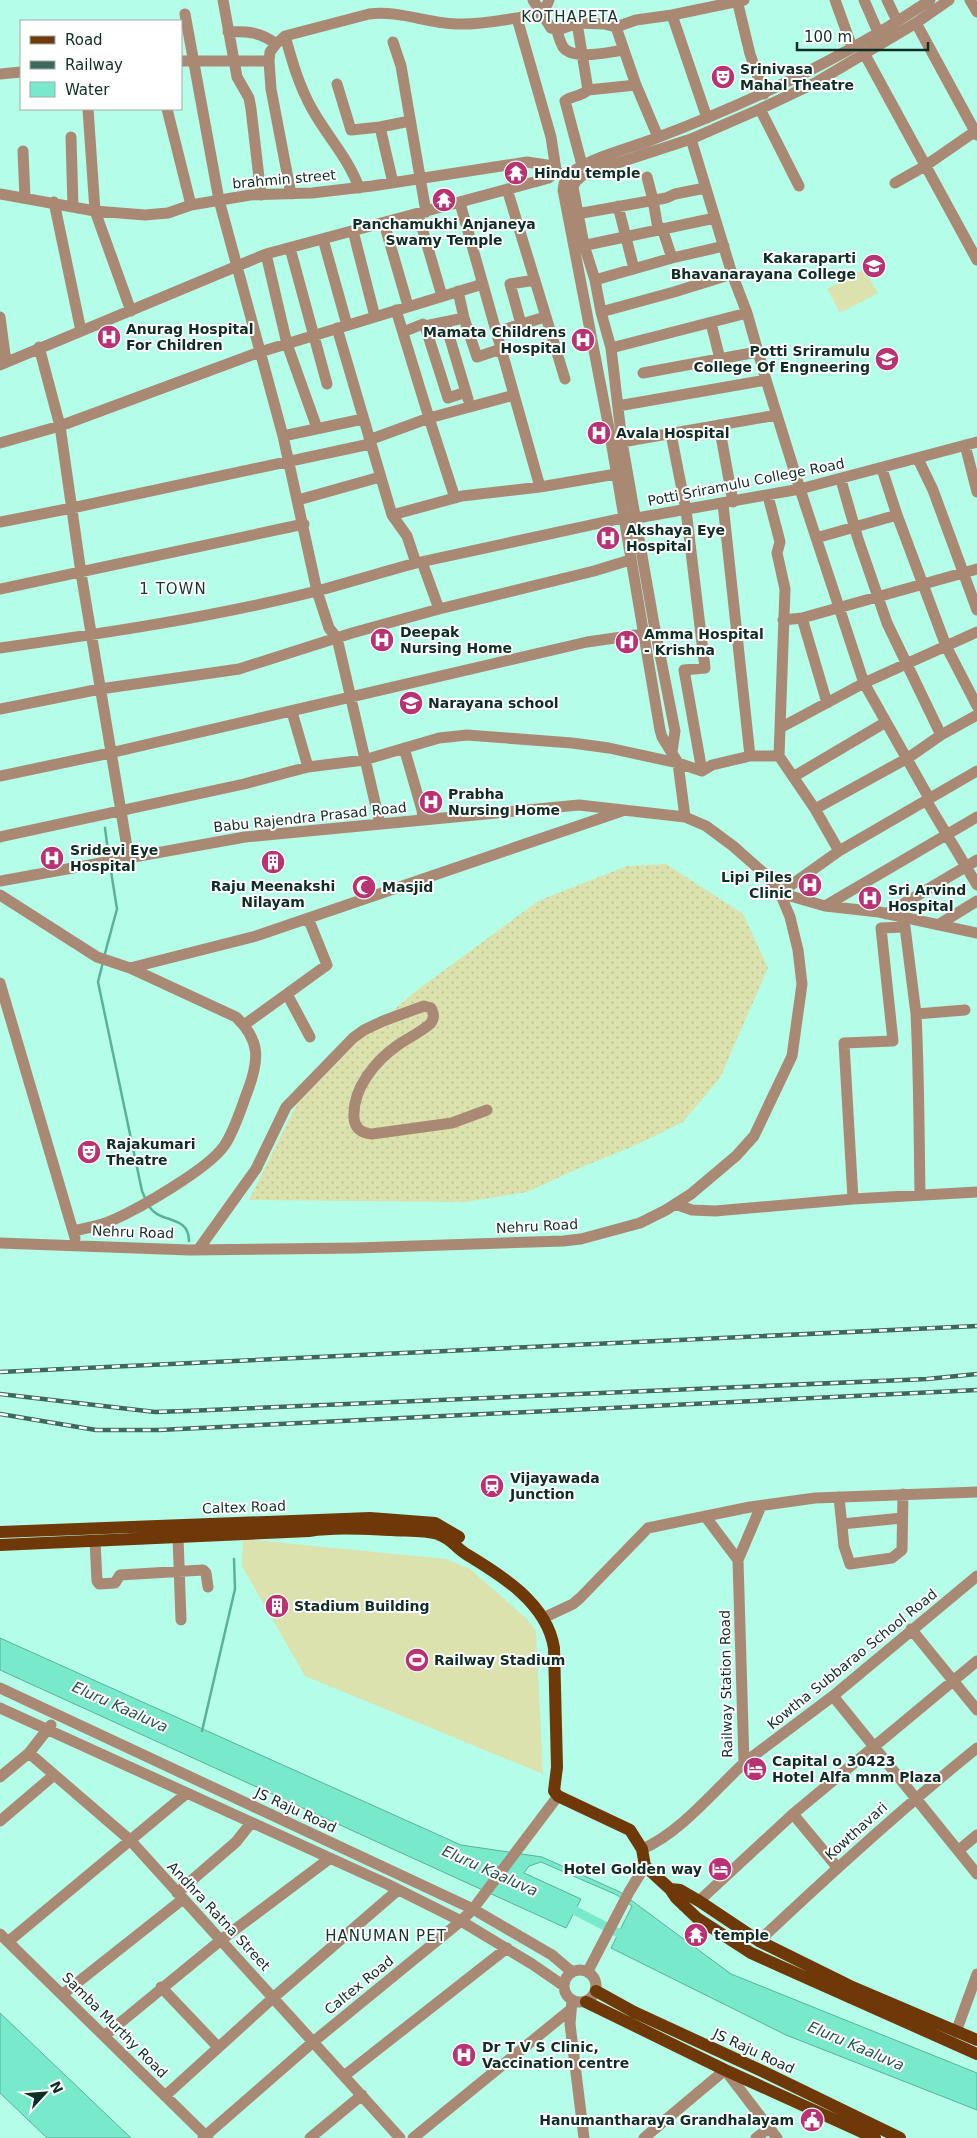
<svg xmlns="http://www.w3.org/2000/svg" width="977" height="2138" font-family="'DejaVu Sans',sans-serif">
	<defs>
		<pattern id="grass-dots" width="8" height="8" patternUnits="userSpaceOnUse" patternTransform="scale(1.25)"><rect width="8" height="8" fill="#dbe2ad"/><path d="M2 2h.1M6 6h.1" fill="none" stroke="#bbc295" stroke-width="1.8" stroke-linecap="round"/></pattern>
	</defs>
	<rect width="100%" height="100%" fill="#b4fde8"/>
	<path fill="url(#grass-dots)" d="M666,864L743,914L768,968L720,1078L683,1122L636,1145L575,1170L527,1192L465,1202L249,1200L307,1084L416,991L538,901L627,866Z"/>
	<path fill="#dbe2ad" d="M864,269L878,293L840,313L827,289Z
		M243,1539L446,1559L470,1569L527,1619L536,1631L543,1774L305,1676L242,1566Z"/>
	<path fill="#79e9cc" stroke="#59b19a" d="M0,1638L461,1845L542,1857L620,1892L731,1974L977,2073V2110L786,2035L611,1948L632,1906L617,1895L541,1862L529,1866L524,1873L581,1899L566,1928L0,1670Z
		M0,2013L131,2138H47L0,2093Z"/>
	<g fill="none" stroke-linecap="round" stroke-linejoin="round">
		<path stroke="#59b19a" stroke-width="2.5" d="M105,828L109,859
			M104,957L117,909L110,865
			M103,962L98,982L142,1191L145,1198
			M149,1206C159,1224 189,1214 189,1241
			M202,1731L235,1589L234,1559"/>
		<path stroke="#79e9cc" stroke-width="9" d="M566,1906L628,1938"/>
		<path stroke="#aa8974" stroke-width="11" d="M223,0L237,77L249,98L251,109L261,195
			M533,0L551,28L558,30L577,23
			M737,0L750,54L764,94
			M835,0L852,47
			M864,0L878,32
			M887,0L897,21
			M970,0L977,12
			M185,14L219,200L283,436L317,591L329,628L337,638L380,824
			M672,15L707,118
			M916,23L977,135
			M556,28C558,34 560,42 563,47C573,61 609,52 624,50
			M228,32C247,31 261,32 276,44
			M285,36C292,61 299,86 312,109C327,136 349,159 359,188
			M393,42L401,66L426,212
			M864,53L977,260
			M181,61H269
			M0,74L21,72
			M337,84L351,130L380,127
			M588,90L636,85
			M88,109L95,211L131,311
			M167,109L191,205
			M760,109L799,186
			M71,137L73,207
			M658,137L636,85L616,27L636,20L672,15L744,0
			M691,139L732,274L747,313L766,380L799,486L864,683L929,798
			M23,151L25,198
			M582,165L565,101C571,96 580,97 588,90L577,23L604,24L616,27
			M647,177L653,200L658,229
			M393,183L380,127L410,121
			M895,183L925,166L977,130
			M507,189L565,379
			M0,194L95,211L145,215L168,213L191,205L250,195L312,193L372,186L527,162L547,165L559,173
			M291,194L271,89L269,61L270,52L276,44L285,36L369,14C399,10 426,23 456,24C477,25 497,21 517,18
			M54,202L81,331
			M460,203L540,487
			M618,206L634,269
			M418,214L442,296
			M577,214L666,198L675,194L705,188
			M384,223L408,306
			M662,228L672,258
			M353,231L375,317
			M323,239L347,325
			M577,247L715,218
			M290,248L327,384
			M266,254L287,344L317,428
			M595,280L672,258L724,246
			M458,291L464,318
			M396,310L429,418L514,395
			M601,312L674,292L732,274
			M0,317L6,362
			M445,322L468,399
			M711,323L720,359
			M521,324L510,284L535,280
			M425,326L448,398L466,392
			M337,328L392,515L407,536L416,563L623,518H637L800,489L977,442
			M403,332L423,324L425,326L464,318L477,357L501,349
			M496,332L545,317
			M39,347L60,426L81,573L129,859
			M611,348L747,313
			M0,365L266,254L549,178L556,170L551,137L517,18C530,15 545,14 549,0
			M643,373L757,352
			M618,406L766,380
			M719,425L733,502
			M671,434L686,510L705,668L684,670L702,771
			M283,436L363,419
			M369,440L429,418L455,498
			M622,442L777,415
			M0,443L60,426L260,352L483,284
			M965,445L977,492
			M918,459L933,490L977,610
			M882,469L897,515L946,646L977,706
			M841,480L858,539L887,623L941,735L977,715
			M298,500L380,477
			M723,504L750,756H779L785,589L777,553L780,542L768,496
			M392,515L462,496L540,487L616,474
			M0,522L72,508L370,444
			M816,538L897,515
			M422,562L439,609L594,571L630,560
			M0,589L304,524
			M802,618L827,703
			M783,620L802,618L977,569
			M0,648C106,633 213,617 317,591C350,582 383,572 416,563
			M0,709L100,689L239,669L352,633L439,609
			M292,712L308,767
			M780,728L864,683L977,632
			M404,748L422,810L423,820
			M672,752L675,731L654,624L622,442L611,348L601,312L595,280L584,245L573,187L576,181L584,174L691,139L760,109L815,83L916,23L949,0
			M779,756L815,809L839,851
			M0,776L110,753L587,642L643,634
			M793,777L886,722
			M926,800L977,885
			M815,809L908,758L941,735
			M685,817L678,763L662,737L660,730L608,423L563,190C564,185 564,180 568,176C582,160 630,148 651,140C749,103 843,59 930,0
			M0,837L244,784L308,767L364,760L439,738L467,735L572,743L609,748L678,763L702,771L712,765L750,756
			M0,881L245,837L579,805L685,817L706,826L733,846L766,875L780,893L790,917L798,950L802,984L792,1056L754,1136L736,1156L691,1194L666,1210L640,1223L581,1239L563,1241L356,1248L189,1250L0,1243
			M780,893L839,851L977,771
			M780,893L825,906L879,912L977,933
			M0,895L97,957L130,968L236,1017C261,1041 259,1060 248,1090C241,1108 235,1130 224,1146C208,1169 140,1208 113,1220C101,1226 86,1228 73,1231
			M825,906L977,817
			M886,914L977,860
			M938,925L977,901
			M130,968L256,936L622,811
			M0,983L75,1238
			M287,994L310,1037
			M916,1014C919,1074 919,1134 920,1194
			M244,1025L327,965L308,918
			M844,1043L893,1041L881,928L905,927L916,1014L965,1010
			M844,1043L853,1199
			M675,1204L692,1210L715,1211L853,1199L977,1192
			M198,1250L256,1169L286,1107L353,1038L364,1030L383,1021L424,1006L431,1008L433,1013C434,1017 433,1021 430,1024C421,1032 408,1038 398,1045C375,1061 352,1089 354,1118C355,1129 362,1133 372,1134L452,1123L487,1110
			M839,1497L844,1546L850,1564L892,1558L902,1550L903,1494
			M705,1516L738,1560
			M842,1524L902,1518
			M178,1537L181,1620
			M95,1541L97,1581L99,1584L115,1583L120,1575L203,1570L206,1573L208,1587
			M543,1618L573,1604L580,1598L648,1528L750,1507L815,1498L977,1492
			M911,1629L977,1710
			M0,1688L473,1909L552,1955L572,1972
			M833,1696L977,1874
			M0,1708L387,1884L461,1921L532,1964L564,1986
			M29,1753L130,1840L400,2138
			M744,1763L833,1696L977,1576
			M0,1777L29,1753L51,1725
			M793,1814L837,1867
			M0,1821L54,1775
			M642,1849C679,1834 714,1791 744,1763L738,1560L761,1506
			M959,1850L977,1835
			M177,1893L236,1842L251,1823
			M699,1901L793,1814L977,1661
			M0,1934L208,2138
			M9,1941L187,1793
			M759,1941C830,1874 901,1809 977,1748
			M564 1986a16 16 0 1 1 32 0a16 16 0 1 1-32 0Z
			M588,1971L629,1892L645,1866
			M161,1987L218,2047
			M63,1994L183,1899
			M572,2000L570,2024L584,2138
			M956,2032L977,1974
			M104,2036L221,1940L329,1859
			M344,2076L507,1948
			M165,2096L274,1997L398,1890
			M203,2138L313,2042L461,1921L473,1909L558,1796
			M310,2138L362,2095
			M413,2138L570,2010
			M644,2138L725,2070L777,2138
			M756,2138L769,2128"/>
		<path stroke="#6f3808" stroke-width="12" d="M0,1532L370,1518L435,1523L459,1537
			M0,1545L309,1531C337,1527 364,1529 392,1530C407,1531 424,1530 438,1534C452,1539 455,1547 466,1554C501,1575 547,1603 554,1648L557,1767L554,1791L558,1796L630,1830L642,1849L645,1866L670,1889L676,1898L697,1918L751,1953L782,1967L977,2054
			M670,1889L680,1890L699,1901L759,1941L850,1986L977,2040
			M596,1991L634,2012L762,2071L900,2138
			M586,2002L725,2070L875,2138"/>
		<g stroke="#3d685c" stroke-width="4.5">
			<path id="rail" d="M0,1372L977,1326
				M0,1394L155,1412L186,1411L927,1379L977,1374
				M0,1414L96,1430H159L977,1390"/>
		</g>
		<use href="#rail" stroke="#fff" stroke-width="2.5" stroke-dasharray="8" stroke-linecap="butt"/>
	</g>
	<defs>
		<g id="theatre-disc" transform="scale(1.25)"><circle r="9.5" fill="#b83274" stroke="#fff"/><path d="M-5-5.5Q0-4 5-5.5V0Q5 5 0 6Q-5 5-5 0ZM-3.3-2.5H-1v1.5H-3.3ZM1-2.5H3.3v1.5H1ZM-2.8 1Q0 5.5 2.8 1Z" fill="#fff"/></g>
		<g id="temple-disc" transform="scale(1.25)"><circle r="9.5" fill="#b83274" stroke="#fff"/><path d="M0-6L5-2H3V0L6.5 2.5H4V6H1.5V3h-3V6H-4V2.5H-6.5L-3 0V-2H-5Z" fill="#fff"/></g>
		<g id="university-disc" transform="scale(1.25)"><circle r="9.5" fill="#b83274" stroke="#fff"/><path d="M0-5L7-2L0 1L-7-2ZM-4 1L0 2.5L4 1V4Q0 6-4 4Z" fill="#fff"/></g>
		<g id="hospital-disc" transform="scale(1.25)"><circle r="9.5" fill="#b83274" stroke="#fff"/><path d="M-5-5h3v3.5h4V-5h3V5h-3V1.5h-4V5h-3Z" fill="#fff"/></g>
		<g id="school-disc" transform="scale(1.25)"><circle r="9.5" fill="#b83274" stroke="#fff"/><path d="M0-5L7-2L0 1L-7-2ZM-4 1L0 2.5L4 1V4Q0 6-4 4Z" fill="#fff"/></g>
		<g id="building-disc" transform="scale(1.25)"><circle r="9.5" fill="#b83274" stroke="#fff"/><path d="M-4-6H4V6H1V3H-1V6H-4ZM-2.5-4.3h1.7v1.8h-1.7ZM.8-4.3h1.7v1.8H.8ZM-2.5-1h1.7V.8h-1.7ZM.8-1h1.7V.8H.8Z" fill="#fff"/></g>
		<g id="mosque-disc" transform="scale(1.25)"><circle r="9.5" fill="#b83274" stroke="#fff"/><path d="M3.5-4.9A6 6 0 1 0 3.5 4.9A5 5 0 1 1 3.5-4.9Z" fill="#fff"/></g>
		<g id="station-disc" transform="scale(1.25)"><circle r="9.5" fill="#b83274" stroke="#fff"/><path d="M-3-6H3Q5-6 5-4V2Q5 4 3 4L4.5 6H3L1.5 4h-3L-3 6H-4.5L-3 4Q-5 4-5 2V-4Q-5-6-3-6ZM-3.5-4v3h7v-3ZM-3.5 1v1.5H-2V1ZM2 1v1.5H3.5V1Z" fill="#fff"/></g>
		<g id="stadium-disc" transform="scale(1.25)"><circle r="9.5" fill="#b83274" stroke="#fff"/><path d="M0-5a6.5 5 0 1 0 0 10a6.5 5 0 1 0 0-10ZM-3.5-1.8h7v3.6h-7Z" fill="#fff"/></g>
		<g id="hotel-disc" transform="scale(1.25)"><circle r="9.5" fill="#b83274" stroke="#fff"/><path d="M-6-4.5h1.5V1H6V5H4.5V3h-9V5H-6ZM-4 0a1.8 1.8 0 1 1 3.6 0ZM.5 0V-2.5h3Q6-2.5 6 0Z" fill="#fff"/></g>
		<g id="civic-disc" transform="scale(1.25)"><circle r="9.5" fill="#b83274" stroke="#fff"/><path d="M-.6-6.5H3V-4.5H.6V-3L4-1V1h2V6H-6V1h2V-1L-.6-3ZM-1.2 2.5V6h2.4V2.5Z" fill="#fff"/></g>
	</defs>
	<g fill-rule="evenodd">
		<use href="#theatre-disc" x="723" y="77"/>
		<use href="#temple-disc" x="516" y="173"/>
		<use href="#temple-disc" x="444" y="200"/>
		<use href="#university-disc" x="874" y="266"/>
		<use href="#hospital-disc" x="109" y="337"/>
		<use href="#hospital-disc" x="583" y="340"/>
		<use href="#university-disc" x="887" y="359"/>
		<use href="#hospital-disc" x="599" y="433"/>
		<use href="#hospital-disc" x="608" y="538"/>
		<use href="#hospital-disc" x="382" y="640"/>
		<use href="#hospital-disc" x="627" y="642"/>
		<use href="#school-disc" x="411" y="703"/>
		<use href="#hospital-disc" x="431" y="802"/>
		<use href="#hospital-disc" x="52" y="858"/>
		<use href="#building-disc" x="273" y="862"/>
		<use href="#hospital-disc" x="810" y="885"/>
		<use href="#mosque-disc" x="364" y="887"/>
		<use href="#hospital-disc" x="870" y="898"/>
		<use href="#theatre-disc" x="89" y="1152"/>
		<use href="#station-disc" x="492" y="1486"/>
		<use href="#building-disc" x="277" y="1606"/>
		<use href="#stadium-disc" x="417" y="1660"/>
		<use href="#hotel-disc" x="755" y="1769"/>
		<use href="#hotel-disc" x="720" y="1869"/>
		<use href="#temple-disc" x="696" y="1935"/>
		<use href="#hospital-disc" x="464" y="2055"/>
		<use href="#civic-disc" x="812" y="2120"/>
	</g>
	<g text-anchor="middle" stroke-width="4" stroke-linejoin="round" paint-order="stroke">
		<g font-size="14" font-weight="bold" fill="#0e2d25" stroke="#fff" text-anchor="start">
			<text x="740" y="74">Srinivasa<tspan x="740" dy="16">Mahal Theatre</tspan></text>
			<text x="534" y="178">Hindu temple</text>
			<text x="444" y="229" text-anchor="middle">Panchamukhi Anjaneya<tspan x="444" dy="16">Swamy Temple</tspan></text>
			<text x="856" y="263" text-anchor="end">Kakaraparti<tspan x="856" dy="16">Bhavanarayana College</tspan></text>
			<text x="126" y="334">Anurag Hospital<tspan x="126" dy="16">For Children</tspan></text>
			<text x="566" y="337" text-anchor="end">Mamata Childrens<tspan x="566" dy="16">Hospital</tspan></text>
			<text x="870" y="356" text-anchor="end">Potti Sriramulu<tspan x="870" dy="16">College Of Engneering</tspan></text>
			<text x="616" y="438">Avala Hospital</text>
			<text x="626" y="535">Akshaya Eye<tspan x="626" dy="16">Hospital</tspan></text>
			<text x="400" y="637">Deepak<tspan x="400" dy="16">Nursing Home</tspan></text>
			<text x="644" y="639">Amma Hospital<tspan x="644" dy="16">- Krishna</tspan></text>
			<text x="428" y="708">Narayana school</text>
			<text x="448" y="799">Prabha<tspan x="448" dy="16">Nursing Home</tspan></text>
			<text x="70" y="855">Sridevi Eye<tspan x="70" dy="16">Hospital</tspan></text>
			<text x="792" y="882" text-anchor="end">Lipi Piles<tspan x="792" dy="16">Clinic</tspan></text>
			<text x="273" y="891" text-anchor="middle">Raju Meenakshi<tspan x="273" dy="16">Nilayam</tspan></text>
			<text x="382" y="892">Masjid</text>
			<text x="888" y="895">Sri Arvind<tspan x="888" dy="16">Hospital</tspan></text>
			<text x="106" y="1149">Rajakumari<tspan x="106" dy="16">Theatre</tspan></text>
			<text x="510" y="1483">Vijayawada<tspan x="510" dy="16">Junction</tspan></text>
			<text x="294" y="1611">Stadium Building</text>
			<text x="434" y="1665">Railway Stadium</text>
			<text x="772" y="1766">Capital o 30423<tspan x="772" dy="16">Hotel Alfa mnm Plaza</tspan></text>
			<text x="702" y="1874" text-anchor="end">Hotel Golden way</text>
			<text x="714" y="1940">temple</text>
			<text x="482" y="2052">Dr T V S Clinic,<tspan x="482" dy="16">Vaccination centre</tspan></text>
			<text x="794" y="2125" text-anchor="end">Hanumantharaya Grandhalayam</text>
		</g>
		<g font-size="14" fill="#0e2d25" stroke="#fff">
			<text transform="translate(284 179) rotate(-5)" y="5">brahmin street</text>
			<text transform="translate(746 482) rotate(-11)" y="5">Potti Sriramulu College Road</text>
			<text transform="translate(310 817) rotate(-6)" y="5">Babu Rajendra Prasad Road</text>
			<text transform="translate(537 1226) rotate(-3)" y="5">Nehru Road</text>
			<text transform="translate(133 1232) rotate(2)" y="5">Nehru Road</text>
			<text transform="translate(244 1507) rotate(-2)" y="5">Caltex Road</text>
			<text transform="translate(852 1659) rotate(-39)" y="5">Kowtha Subbarao School Road</text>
			<text transform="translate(726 1684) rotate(-91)" y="5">Railway Station Road</text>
			<text transform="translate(296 1810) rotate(25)" y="5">JS Raju Road</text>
			<text transform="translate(856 1831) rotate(-42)" y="5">Kowthavari</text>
			<text transform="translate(219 1916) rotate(47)" y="5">Andhra Ratna Street</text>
			<text transform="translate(359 1985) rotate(-39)" y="5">Caltex Road</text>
			<text transform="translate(115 2025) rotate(45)" y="5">Samba Murthy Road</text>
			<text transform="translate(754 2051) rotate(25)" y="5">JS Raju Road</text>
		</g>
		<g font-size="15" letter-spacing="1" fill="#10372e" stroke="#fff">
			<text x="570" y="22">KOTHAPETA</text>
			<text x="173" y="594">1 TOWN</text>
			<text x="386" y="1941">HANUMAN PET</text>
		</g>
		<g font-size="15" font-style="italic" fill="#245448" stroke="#fff">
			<text transform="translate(120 1707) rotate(24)" y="5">Eluru Kaaluva</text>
			<text transform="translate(490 1871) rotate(24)" y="5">Eluru Kaaluva</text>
			<text transform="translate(856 2046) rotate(23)" y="5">Eluru Kaaluva</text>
		</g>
	</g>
	<rect x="20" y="20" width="162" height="90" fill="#ffffff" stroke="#9faba8"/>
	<rect x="30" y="36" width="25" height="8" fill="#6f3808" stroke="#9faba8"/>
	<text x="65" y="45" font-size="15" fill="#0e2d25">Road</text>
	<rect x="30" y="61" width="25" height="8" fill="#3d685c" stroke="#9faba8"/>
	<text x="65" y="70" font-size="15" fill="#0e2d25">Railway</text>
	<rect x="30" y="82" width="25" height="15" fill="#79e9cc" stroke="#9faba8"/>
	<text x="65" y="95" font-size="15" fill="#0e2d25">Water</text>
	<g transform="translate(45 2093) rotate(64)" stroke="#ffffff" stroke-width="4" paint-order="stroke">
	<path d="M0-4L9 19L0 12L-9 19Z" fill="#0e2d25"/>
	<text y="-8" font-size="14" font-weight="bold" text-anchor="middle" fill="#0e2d25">N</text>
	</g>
	<path d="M797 42v8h131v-8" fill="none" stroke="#0e2d25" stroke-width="2.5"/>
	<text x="804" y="42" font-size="15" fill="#0e2d25" stroke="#ffffff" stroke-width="4" paint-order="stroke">100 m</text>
</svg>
